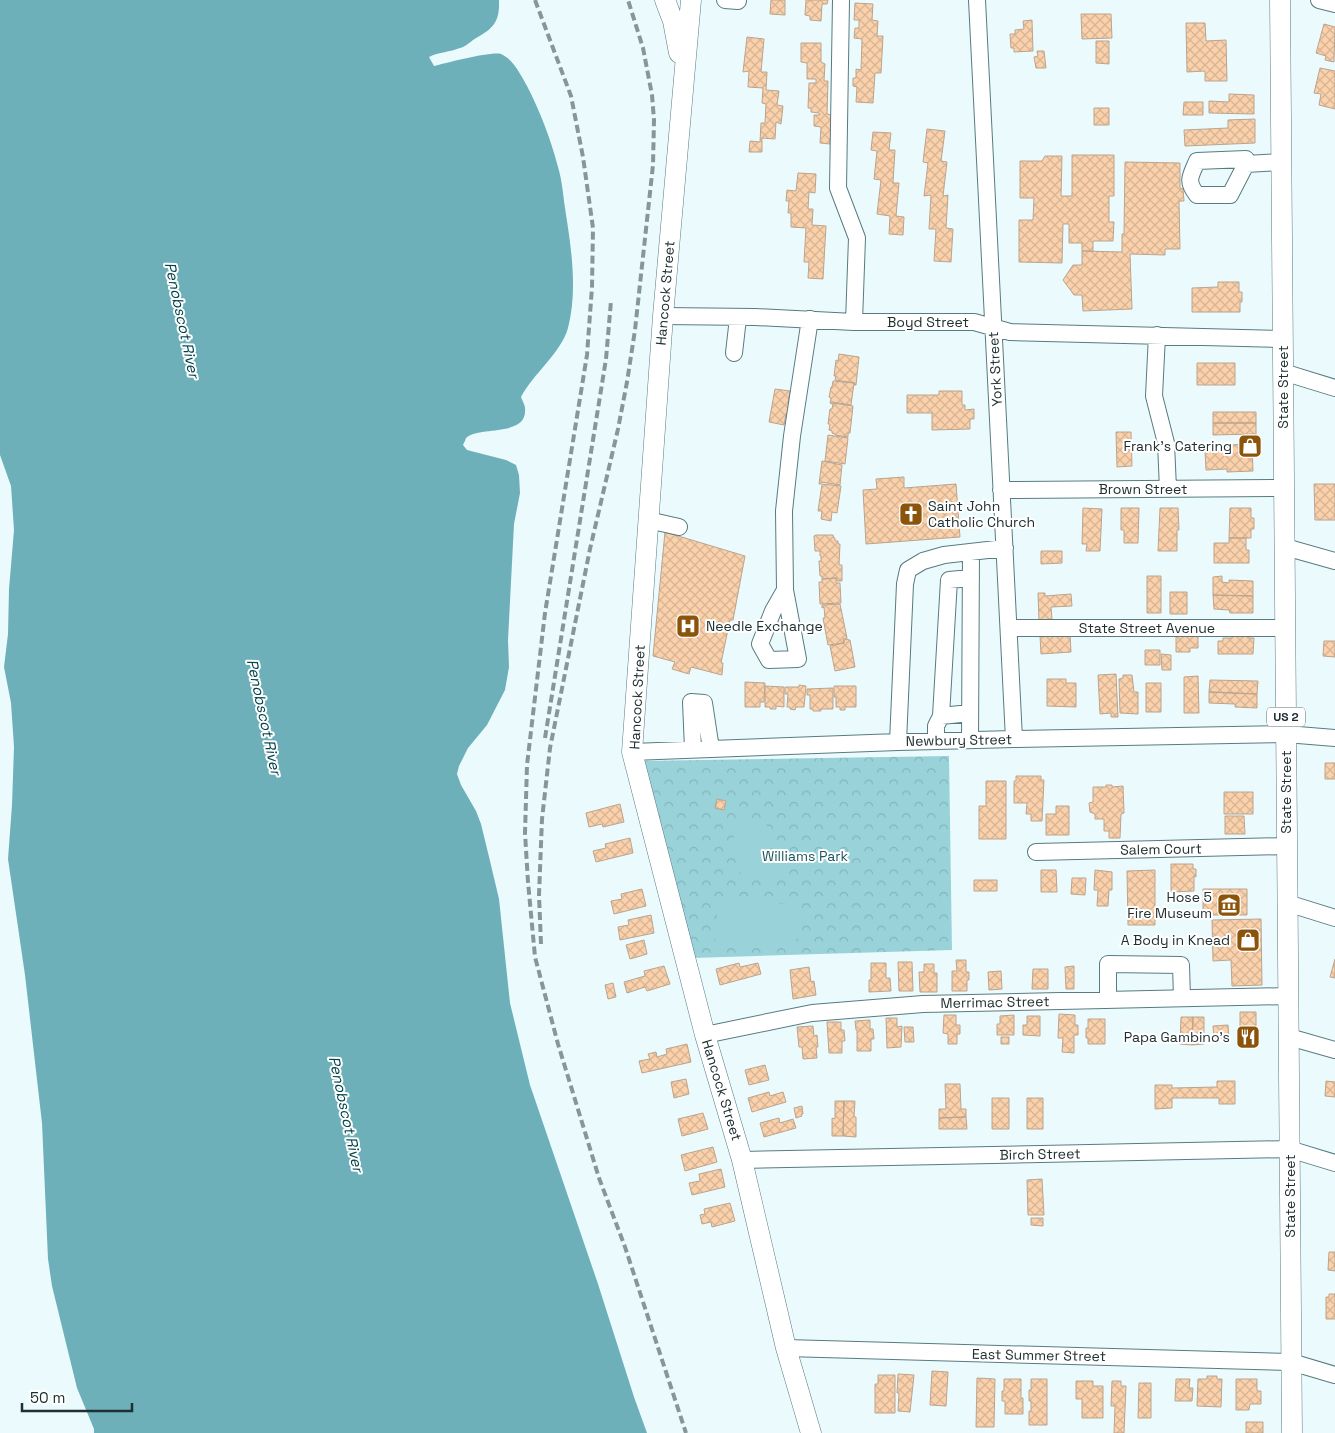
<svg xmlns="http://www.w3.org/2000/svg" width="1335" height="1433" font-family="'Space Grotesk',sans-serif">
	<defs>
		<pattern id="park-crowns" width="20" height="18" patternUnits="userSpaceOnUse" patternTransform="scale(1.25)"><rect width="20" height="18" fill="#99d2d9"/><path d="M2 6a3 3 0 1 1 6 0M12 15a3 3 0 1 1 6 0" fill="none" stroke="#84b5bb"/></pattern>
		<pattern id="building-cross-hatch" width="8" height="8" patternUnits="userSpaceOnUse" patternTransform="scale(1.25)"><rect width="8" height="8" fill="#fbd1ab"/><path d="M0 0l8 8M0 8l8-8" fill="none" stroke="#d7b494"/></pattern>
	</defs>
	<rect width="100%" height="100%" fill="#ebfbfd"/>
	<path fill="url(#park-crowns)" d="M949,756L952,950L693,958L641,761Z"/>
	<path fill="#99d2d9" d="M765,817L776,876L742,882L731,823Z
		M718,899L799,905L796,949L715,943Z"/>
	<path fill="#6db0b9" d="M0,0H499C500,24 492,29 473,40C469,43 465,47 460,48C450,52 439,52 429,57L434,66C446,63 492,51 501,54C513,59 521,75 527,86C540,111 551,140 558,167C562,180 563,194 565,208C571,247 578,289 568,328C561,353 533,374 521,397C522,400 525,405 525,408C528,438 480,425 466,438C466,439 463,445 463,445L467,450L506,460L516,465L519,475L520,493L514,524L508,640L509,667L505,690L487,725L468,748L459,766L457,774L461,785L476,811L481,824L490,861L499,899L510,1003L530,1085L598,1284L634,1397L647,1433H94V1429L77,1388L52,1286L48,1259L42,1123L25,975L8,859L12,805L14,747L11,703L4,667L8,634L9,589L14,530L11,486L0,455Z"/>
	<path fill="url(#building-cross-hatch)" stroke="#bba48e" d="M771,0H785V15L770,14Z
		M806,0H828L827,4H822L821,21L810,20V16L805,15Z
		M855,3L873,4L872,20L878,21L877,36H883L881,73H875L873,103L856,102L857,87L853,86V78H856V69L861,70L862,39L854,38L855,28H859V20H854Z
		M1081,14H1111L1112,38L1082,39Z
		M1032,20L1033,51L1014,52V48H1011L1010,34H1015V30L1024,29L1023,21Z
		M1186,23H1205L1206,41L1226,40L1227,81H1205V71L1187,72Z
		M1324,24L1335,27L1334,62L1325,60L1326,56L1316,53Z
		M747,37L764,39L761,72H767L766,90L779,91L777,105L783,106L781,124L776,122L775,139L762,138V152H749L750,141L760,142L761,123H765L766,104L762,103L763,88L748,87L749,71L743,72Z
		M1096,41H1109V64L1096,63Z
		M801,43H821V62L825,64L824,81H828L827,114L832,115L830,144L820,143L821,127L814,126V115H820L819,113L811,112V108H808L809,83H816V79H807V63L801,62Z
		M1037,51H1044L1046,68H1036L1034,57L1038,56Z
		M1320,68L1335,71V109L1319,105L1321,94L1314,93Z
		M1229,94L1254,95V114L1209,113V101L1229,102Z
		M1184,102H1203V115H1183Z
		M1094,108H1109V125H1094Z
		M1255,119V143L1185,146L1184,130L1228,128V120Z
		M927,129L945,131L941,161L947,162L943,196L948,195L946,228L953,229L951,262L934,261L936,229H929L931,195L924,196L928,163L923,162Z
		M873,132L891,133L889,150H895L893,183H899L896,216L904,217L903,235L889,234L890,216L877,214L881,180L874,179L877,151L871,150Z
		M1072,155H1114V196H1109V222H1114L1113,241H1093V251H1082V243H1069V224H1063L1062,263L1019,262V220H1033L1034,198H1020V161H1042L1045,156H1062L1061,196H1072Z
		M1125,162L1180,163V188L1183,189L1184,201H1179L1180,249H1165V255L1130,254L1132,309L1083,311L1082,295H1074L1063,280L1073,265H1082V251L1122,252V234H1124Z
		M798,173L816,174L815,193L809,192L808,209H813L812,225L826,226L823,279L808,278L809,262H804L806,228L791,227V213H788L789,201H786L787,190L796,191Z
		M1218,282H1239V292H1242V302H1240V312H1192V288L1218,287Z
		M839,354L859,357L856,385H854L855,383L835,380L836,376H834L836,360L838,361Z
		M1197,363H1235V385H1197Z
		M833,381L854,383L851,405L832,402V404L830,403L831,398L829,397L831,387H832Z
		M775,389L790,391L788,403L791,404L789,415L786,414L784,425L769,422Z
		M939,391H962V405H965V410L974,409V419H970V429L932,430V413H907V395H939Z
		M833,403L853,406L850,433H848V437L835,435V434L832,433V431L829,430L830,424H828L830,409H832Z
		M1213,412H1256V423H1213Z
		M1213,423H1256V434L1213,435Z
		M1116,432H1131L1132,466L1117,467Z
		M828,435L848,438L845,464L825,461Z
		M1252,444L1253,471L1227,472V469L1206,470L1205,451L1227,450V445Z
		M822,461L842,465L840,485L821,482V484H819Z
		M904,477V488L956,484L960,537L866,544L863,490L877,489L876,479Z
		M822,484L841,486L837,513L832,512L831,521L821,519L822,511H818Z
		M1314,484H1335V520H1315Z
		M1083,508L1102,509L1100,551H1086L1087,544H1082Z
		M1121,508H1139L1138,543H1124V530H1121Z
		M1160,508H1178L1179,530H1177V551H1158Z
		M1230,508H1251V518H1254V529H1251V538H1229Z
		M665,532L745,556L733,620H730L721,663H723L722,675L691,667L689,674L672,669L675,662L653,656Z
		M816,535H833L834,538H835V541H838V544H840L839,565H842V581H837V578L822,579V576H820L819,561H821V556H820V551H815L814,536Z
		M1229,538H1246V550H1249V563H1214V543H1229Z
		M1041,551H1062V563L1041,564Z
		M1147,576H1161V613H1147Z
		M1222,576V582L1229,583V580L1253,581V596L1213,595V577Z
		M836,578V583H840L841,603L820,604L819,582H822V579Z
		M1170,592H1187V614H1170Z
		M1038,593H1045V596L1071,594L1072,606L1051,607L1052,619L1039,620Z
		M1213,595L1253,596V613H1230L1229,610L1214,609Z
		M840,604L847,638L843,639L844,643L828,645L823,618H825L824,607L822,608V605Z
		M1232,630L1249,631V638H1254L1253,654H1218V641H1223V638H1232Z
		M1176,632H1198V648H1190V652H1176Z
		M1070,634L1071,652L1041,654L1040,636Z
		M848,639V640H850L855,667L835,671L830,646L844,643V640Z
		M1324,641H1335V657L1323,656Z
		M1145,650H1160V665H1145Z
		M1161,654L1171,655V670H1162Z
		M1116,674L1118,717H1111V713L1100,714L1098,675Z
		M1123,675H1132L1134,692H1138V714L1120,713L1119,679L1123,678Z
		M1198,676L1199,713H1184V677Z
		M1047,679H1066V683H1076V707L1047,706Z
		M1210,680L1258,681L1257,694L1209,692Z
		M745,682L765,683L764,702H760V707H745Z
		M1146,683H1161V712H1146Z
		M799,685L806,686L804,707H796L795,710L790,709V707H787L788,694H785V687H799Z
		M765,686L784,687V707L776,706V709H770V707H765Z
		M834,686H856V707H845V710H840V707H836V697H834Z
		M833,688V709H821V711H813V709H810V695H807V689Z
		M1209,692L1257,694V708L1235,707V704L1209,703Z
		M1325,763H1335V779H1325Z
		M1016,776H1041V780H1044L1042,821H1031V814H1026L1027,803H1014V781H1016Z
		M986,781H1006V839H979V806H986Z
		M1106,785H1112V787L1123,786L1124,813L1121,814L1120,838H1109V831H1104V819H1095V814L1090,812L1089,803L1093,802V787H1106Z
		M1224,792H1253V814H1224Z
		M717,799L726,801L724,810L715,808Z
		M620,804L624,822L603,827L602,824L589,827L586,813Z
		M1056,806H1069V835H1046V814H1056Z
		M1225,816H1244L1245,834H1225Z
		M630,838L633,853L596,862L593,851L606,848L605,844Z
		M1171,864H1193V869H1196V877L1194,876V891L1171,892Z
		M1041,870H1056L1057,892H1041Z
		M1095,870L1112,872V890H1109L1108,906H1097L1098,890H1094Z
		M1155,870V925H1128L1127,871Z
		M1072,878H1086L1085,895L1071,894Z
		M974,880H997V891H974Z
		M642,889L646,906L614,914L611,901L622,899L621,894Z
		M1203,889H1247V915H1203Z
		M651,915L654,933L620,940L618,927L629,925L628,920Z
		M1261,919L1262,985L1232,986L1231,960L1213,961L1212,920Z
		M644,940L647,954L630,959L626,945Z
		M1335,959V978L1330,977Z
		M956,960H966V972H969V980H967V991H952V971H957Z
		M898,962H912L913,991H899Z
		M739,963L740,967L758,963L761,974L720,985L716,969Z
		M871,963H886V978H890L891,991L869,992V980H871Z
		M924,964H934V973H937V992H920L919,972H924Z
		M664,966L670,984L647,991L645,987L627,993L624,982L645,976L644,971Z
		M1074,966V989H1066L1065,967Z
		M809,967L811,982L814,981L816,995L793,999L790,970Z
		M1033,969H1048V989H1032Z
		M1001,971L1002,989L989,990L988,972Z
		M613,983L616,997L608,999L605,985Z
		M1240,1012H1256V1042H1240Z
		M1059,1014L1075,1015V1025H1078V1035H1074V1053L1062,1052L1063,1038H1058Z
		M944,1015H956V1025H960V1034H957V1044H948V1034L943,1033Z
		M1014,1015V1035H997V1024H1000V1016Z
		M1027,1016H1040V1036L1023,1035V1025H1027Z
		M1181,1017H1193L1192,1045L1180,1044Z
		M1193,1017H1204V1044L1192,1045Z
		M886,1018H897V1027L902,1026L901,1047L887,1048Z
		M1088,1019H1105V1044H1088V1038H1086V1028H1088Z
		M870,1020V1029H873L874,1039H871V1051H857V1030H856L855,1021Z
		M827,1022H841V1030H844L845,1041H842V1053H829Z
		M1228,1025L1229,1038L1214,1039L1213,1026Z
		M813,1026L814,1036L817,1035L818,1047H816L817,1058L803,1059L802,1047H799L797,1027Z
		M904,1027H913L914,1042H905Z
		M1001,1037H1009V1044H1001Z
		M687,1044L691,1062L642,1073L639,1061L650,1059L648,1054L656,1052L657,1057L667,1054L666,1049Z
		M765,1065L769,1080L749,1085L745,1070Z
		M686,1079L689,1094L674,1098L671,1082Z
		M1217,1081H1235V1104H1219V1098H1172V1108L1155,1109V1085H1172V1088L1217,1087Z
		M1326,1081L1335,1082V1097L1325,1096Z
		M945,1084H960L961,1109H966V1117L939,1118V1109H946Z
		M769,1092L770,1096L783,1092L786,1102L752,1112L748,1098Z
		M992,1098H1009V1129H992Z
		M1027,1098H1043V1129H1027Z
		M835,1101H844L843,1136H832V1118L835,1119Z
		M844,1101H855L854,1117H856V1137L843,1136Z
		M802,1106L803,1114H801L802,1116L796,1118L794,1108Z
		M703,1113L708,1129L682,1136L678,1119Z
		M966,1117L967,1129H939V1118Z
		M779,1118L780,1123L793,1119L796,1128L764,1137L760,1123Z
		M713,1147L717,1162L685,1171L681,1155Z
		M721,1169L725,1187L692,1195L689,1183L700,1181L699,1174Z
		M1042,1179L1044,1215H1028L1027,1180Z
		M730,1203L735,1221L712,1227L711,1222L702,1224L700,1215L705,1214L704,1209Z
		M1031,1218H1043V1226L1031,1225Z
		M1329,1252H1335V1271L1328,1270Z
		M1329,1294H1335V1319H1326V1297H1329Z
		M932,1371L948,1372L946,1406L930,1405Z
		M898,1374L914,1375L910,1412L898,1411L899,1393H897Z
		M878,1375H895V1413H875V1384H878Z
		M1207,1376H1217V1379H1222L1221,1407L1197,1406L1198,1379H1207Z
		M977,1378L995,1379L994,1427H976Z
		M1004,1379H1021V1398H1023V1414H1005V1401H1002V1391H1004Z
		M1031,1379H1047V1425H1029V1411H1031V1401H1029V1390H1031Z
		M1176,1379H1190L1189,1388H1193L1192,1401H1175Z
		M1236,1379H1257V1391H1261V1404H1250L1249,1410H1236Z
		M1076,1381H1093V1386H1103V1418H1082V1399H1076Z
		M1112,1381H1121V1386H1126L1124,1433H1114L1115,1406H1111Z
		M1139,1383H1151V1418H1138Z
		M1246,1422H1263V1433H1246Z"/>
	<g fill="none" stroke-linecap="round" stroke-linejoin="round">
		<g stroke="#577b80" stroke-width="18">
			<path id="minor" d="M725,0L738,1
				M841,0L838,188L857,238L854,322
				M977,0L1014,739
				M1319,0L1335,4
				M1246,159V164L1230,195H1197C1186,181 1190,177 1197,161Z
				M1246,164L1282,162
				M663,316L755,317L854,322H974L1010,332L1283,339
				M1157,335L1154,396L1166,443L1168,489
				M734,353L738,318
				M1283,372L1335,388
				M1001,490L1284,488
				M648,520L679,527
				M1285,547L1335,561
				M785,590L773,611L760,644L769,660L798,659L785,590L784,511L792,436L810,319
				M1009,628H1285
				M941,716L970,713
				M970,740L971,552
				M936,741V726L941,716L949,580L971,578
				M898,742L905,584L908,570L923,561L944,555L1005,548
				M693,749L691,702L704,703L711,749
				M632,752L898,742L1014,739L1286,734L1335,738
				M1036,852L1287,846
				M1287,903L1335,918
				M1108,1000V964L1181,965L1182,998
				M705,1035L812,1013L923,1004L1288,996
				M1289,1037L1335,1050
				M742,1160L1289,1149L1335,1163
				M786,1348L1291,1362L1335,1375"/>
		</g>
		<g stroke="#577b80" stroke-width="21">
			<path id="major" d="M665,0L673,21L679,53
				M691,0L663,316L632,752L705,1035L742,1160L786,1348L811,1433
				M1280,0L1292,1433"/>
		</g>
		<use href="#minor" stroke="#fff" stroke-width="16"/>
		<use href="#major" stroke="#fff" stroke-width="20"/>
		<path stroke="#879799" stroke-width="4" stroke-dasharray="8 4" stroke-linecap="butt" d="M535,0L571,96L583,157L593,228L592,287L587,355L545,613L527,765L525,833L528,882L535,957L558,1044L599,1178L625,1247L686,1433
			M545,738L606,359L611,301
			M541,944L539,895L542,819L550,748L590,549L618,429L627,382L635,330L653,165L654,120L652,95L643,48L628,0"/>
	</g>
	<defs>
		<g id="shop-square" transform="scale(1.25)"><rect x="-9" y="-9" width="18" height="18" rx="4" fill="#8c530a" stroke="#fff"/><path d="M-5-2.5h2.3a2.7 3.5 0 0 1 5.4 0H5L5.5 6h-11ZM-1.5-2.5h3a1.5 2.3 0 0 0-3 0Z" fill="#fff"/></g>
		<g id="church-square" transform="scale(1.25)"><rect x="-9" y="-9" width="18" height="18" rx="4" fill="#8c530a" stroke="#fff"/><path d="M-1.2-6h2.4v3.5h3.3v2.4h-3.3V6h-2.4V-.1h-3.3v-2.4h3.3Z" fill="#fff"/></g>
		<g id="hospital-square" transform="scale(1.25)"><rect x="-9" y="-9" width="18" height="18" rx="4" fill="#8c530a" stroke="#fff"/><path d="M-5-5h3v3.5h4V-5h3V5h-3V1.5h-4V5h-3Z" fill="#fff"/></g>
		<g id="museum-square" transform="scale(1.25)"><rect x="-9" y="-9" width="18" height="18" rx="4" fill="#8c530a" stroke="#fff"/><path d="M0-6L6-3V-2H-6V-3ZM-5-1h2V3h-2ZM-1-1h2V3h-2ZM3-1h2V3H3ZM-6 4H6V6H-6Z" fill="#fff"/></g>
		<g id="restaurant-square" transform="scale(1.25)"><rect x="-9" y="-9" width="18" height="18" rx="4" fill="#8c530a" stroke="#fff"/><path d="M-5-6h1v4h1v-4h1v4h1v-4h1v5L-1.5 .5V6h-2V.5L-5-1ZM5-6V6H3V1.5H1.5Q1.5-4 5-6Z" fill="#fff"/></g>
	</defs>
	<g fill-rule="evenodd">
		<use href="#shop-square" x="1250" y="446"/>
		<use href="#church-square" x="911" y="514"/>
		<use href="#hospital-square" x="688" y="626"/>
		<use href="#museum-square" x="1229" y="905"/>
		<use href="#shop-square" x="1248" y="940"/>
		<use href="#restaurant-square" x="1248" y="1037"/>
	</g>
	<g text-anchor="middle" stroke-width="4" stroke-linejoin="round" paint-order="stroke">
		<rect fill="#fff" stroke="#636d6f" stroke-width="1" x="1267" y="707.5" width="38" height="19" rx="4"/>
		<g font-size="12" font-weight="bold" fill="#202f31">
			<text x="1286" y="721">US 2</text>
		</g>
		<g font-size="14" fill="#202f31" stroke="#fff">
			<text transform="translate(665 293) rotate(-85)" y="5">Hancock Street</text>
			<text x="928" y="327">Boyd Street</text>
			<text transform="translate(995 369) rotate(-93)" y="5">York Street</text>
			<text transform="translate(1283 387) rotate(-90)" y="5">State Street</text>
			<text x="1143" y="494">Brown Street</text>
			<text x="1147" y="633">State Street Avenue</text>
			<text transform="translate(637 697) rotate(-87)" y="5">Hancock Street</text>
			<text transform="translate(959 740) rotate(-1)" y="5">Newbury Street</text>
			<text transform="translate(1286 792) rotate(-90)" y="5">State Street</text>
			<text transform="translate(1161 849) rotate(-1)" y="5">Salem Court</text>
			<text transform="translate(995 1002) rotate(-1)" y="5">Merrimac Street</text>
			<text transform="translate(722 1090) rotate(73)" y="5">Hancock Street</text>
			<text transform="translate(1040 1154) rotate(-1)" y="5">Birch Street</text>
			<text transform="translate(1290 1196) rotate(-90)" y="5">State Street</text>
			<text transform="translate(1039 1355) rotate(1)" y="5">East Summer Street</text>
		</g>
		<g font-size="14" fill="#202f31" stroke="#fff" text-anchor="end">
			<text x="1232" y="451">Frank's Catering</text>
			<text x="928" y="511" text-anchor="start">Saint John<tspan x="928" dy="16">Catholic Church</tspan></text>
			<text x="706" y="631" text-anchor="start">Needle Exchange</text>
			<text x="1212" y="902">Hose 5<tspan x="1212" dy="16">Fire Museum</tspan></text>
			<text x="1230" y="945">A Body in Knead</text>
			<text x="1230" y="1042">Papa Gambino's</text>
		</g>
		<g font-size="14" fill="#1c565d" stroke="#fff">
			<text x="805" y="861">Williams Park</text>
		</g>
		<g font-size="15" font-style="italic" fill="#01434a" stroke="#fff">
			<text transform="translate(182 320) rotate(78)" y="5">Penobscot River</text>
			<text transform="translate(264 717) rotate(78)" y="5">Penobscot River</text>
			<text transform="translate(346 1114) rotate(78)" y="5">Penobscot River</text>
		</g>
	</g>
	<path d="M22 1403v8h110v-8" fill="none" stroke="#202f31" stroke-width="2.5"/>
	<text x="30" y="1403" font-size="15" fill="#202f31" stroke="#ffffff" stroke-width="4" paint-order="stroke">50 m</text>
</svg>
